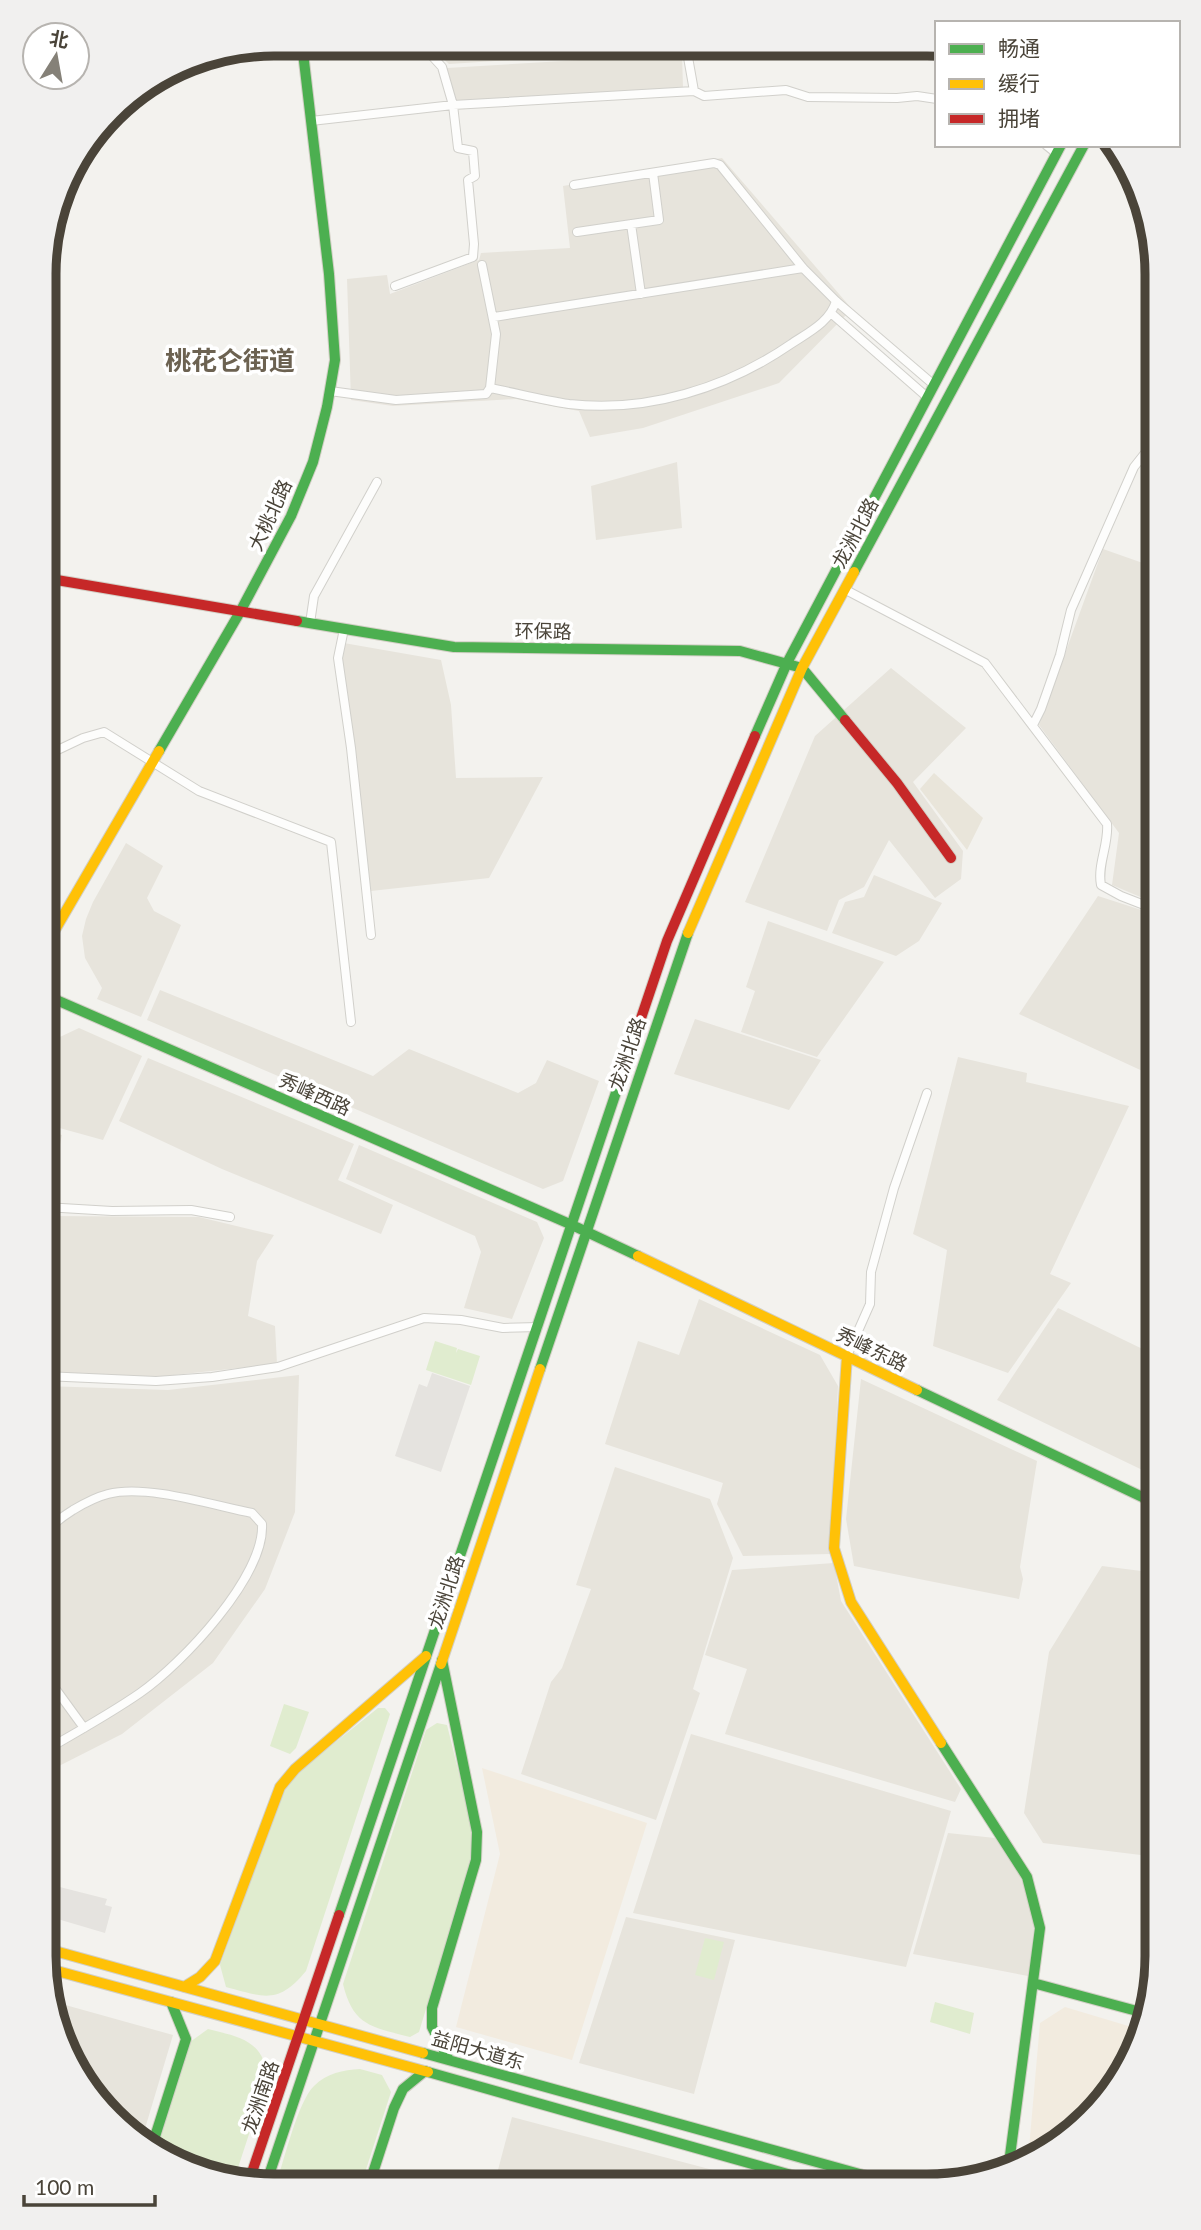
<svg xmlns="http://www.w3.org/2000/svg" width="1201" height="2230" font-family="Lato,'Noto Sans SC',sans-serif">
	<rect width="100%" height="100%" fill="#f3f2ee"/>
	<path fill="#e7e4dc" d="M429,45L692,46V48L449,64Z
		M682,54L683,88L450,102L447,68Z
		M722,158L852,309L779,383L643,428L590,437L579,411L516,399L393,406L351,400L347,279L387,275L390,294L479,260L481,253L570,248L563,186Z
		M677,462L682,528L596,540L591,486Z
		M1103,549L1157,568V904L1112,885L1119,833L1039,725Z
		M338,642L441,660L451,705L456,778L543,777L489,878L371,891Z
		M891,668L966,728L913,782L963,851L961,879L935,898L889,840L864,887L839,900L827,931L745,902L815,736Z
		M126,843L163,866L147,898L154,911L181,925L141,1017L97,999L102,988L85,958L82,936L86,919L93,902Z
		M874,875L942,903L919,941L896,956L832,933L845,902L864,897Z
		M1098,896L1157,915V1073L1149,1074L1019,1014Z
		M768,921L884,962L817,1057L741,1032L755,991L746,987Z
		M160,990L373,1076L409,1049L518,1093L536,1083L547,1060L599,1081L563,1181L543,1189L147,1020Z
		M695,1019L821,1060L789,1110L674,1074Z
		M79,1028L142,1056L103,1140L45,1124V1044Z
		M958,1057L1027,1073L1026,1082L1129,1106L1050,1274L1071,1283L1008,1373L933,1346L947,1250L913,1234Z
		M148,1058L354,1144L338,1180L393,1205L381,1234L222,1169L119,1121Z
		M45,1131L62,1135L45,1213Z
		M359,1145L537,1222L544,1238L512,1319L464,1308L481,1252L475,1236L346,1179Z
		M48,1216L199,1217L274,1235L257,1261L248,1316L275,1326L277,1364L155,1377L44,1373L45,1230Z
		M699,1299L820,1355L838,1386L830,1554L743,1556L717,1504L723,1483L605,1444L638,1341L679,1355Z
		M1058,1308L1157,1356V1477L997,1400Z
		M299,1375L295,1512L265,1589L213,1663L122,1734L55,1768L44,1770V1386L168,1390Z
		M861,1379L1037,1461L1020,1567L1023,1579L1019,1599L854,1566L846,1519Z
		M615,1467L710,1499L733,1558L693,1689L700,1693L656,1820L521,1774L551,1682L562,1668L591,1589L576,1585Z
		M834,1563L841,1601L961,1789L955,1802L725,1734L747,1669L705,1655L732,1570Z
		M1102,1566L1157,1573V1857L1043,1843L1024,1813L1049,1652Z
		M691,1734L951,1811L906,1967L633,1913Z
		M948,1833L995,1838L1017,1870L1029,1897L1034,1927L1028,1976L913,1954Z
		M626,1917L735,1940L694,2094L579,2063Z
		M51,2001L173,2035L141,2142L133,2138L83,2084L56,2031Z
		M512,2117L713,2170L708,2186L494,2185Z"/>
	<path fill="#f2ebdf" d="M482,1768L647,1823L572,2060L456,2027L500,1854Z
		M1065,2007L1145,2031L1110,2096L1067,2139L1028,2160L1040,2023Z"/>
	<path fill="#e9e5da" d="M934,773L983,818L967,850L920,789Z"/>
	<path fill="#e0eccf" d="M435,1341L457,1348L456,1353L458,1349L480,1356L471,1385L426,1370Z
		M284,1704L309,1712L296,1748L290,1754L270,1746Z
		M378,1708H385L390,1714L306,1971C278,2005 264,1997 226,1987L220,1965L284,1788L302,1769Z
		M437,1723L447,1725L474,1834L472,1857L419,2032L410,2037C372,2027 353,2026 343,1984L426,1730Z
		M705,1938L724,1942L714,1980L695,1975Z
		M935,2002L974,2013L970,2034L930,2022Z
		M208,2029C239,2037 265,2040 267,2079L234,2180L156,2148L190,2042Z
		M360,2069L382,2075L391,2092L361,2185L276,2184C284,2161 298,2101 314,2086C327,2073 343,2070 360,2069Z"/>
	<path fill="#e5e3df" d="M432,1373L470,1386L441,1472L395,1456L419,1384L427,1387Z
		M44,1883L107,1899L105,1905L112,1907L105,1933L44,1915Z"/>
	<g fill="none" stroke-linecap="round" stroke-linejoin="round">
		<g stroke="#d1d0cb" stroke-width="10">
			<path id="street" d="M686,46L694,91L704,96L786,90L808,97L897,98L917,96L937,99
				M311,121L453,105L694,91
				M1046,145L1056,153
				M574,185L714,163L720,165L803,268L836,301L934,385
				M631,224L641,294
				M577,232L659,220L653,173
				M395,286L473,257L474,244L468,180L475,176L473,151L458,148L453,105L442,67L422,45
				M832,314L927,397
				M494,317L803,268
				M490,388C516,393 542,400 569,404C647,413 727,388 791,344C809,332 830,322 836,301
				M330,391L396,400L486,394L490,388L496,334L482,265
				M844,589L985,663L1107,824C1109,844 1097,865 1101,885L1121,896L1157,910
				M310,623L314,596L377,482
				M344,629L338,658L351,748L371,935
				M1033,725L1041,709L1060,655L1071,610L1134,467L1157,438
				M45,756L83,738L104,732L199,791L331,842L351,1022
				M45,1207L112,1211L191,1210L230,1217
				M847,1356L870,1304L871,1272L894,1188L927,1093
				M44,1376L156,1381L212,1377L278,1367L424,1318L461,1320L503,1328L538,1327
				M44,1673L84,1728
				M44,1748L58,1743C86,1727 114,1711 140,1693C182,1664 265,1576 262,1524L252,1513C212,1505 146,1484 108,1494C96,1497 83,1504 73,1510C62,1517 53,1523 44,1534"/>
		</g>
		<g stroke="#d2cfc5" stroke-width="12">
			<path id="fast" d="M854,572L1084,145
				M297,621L454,647L740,651L802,668L845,720
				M755,736L787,663L1061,145
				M159,751L240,612L291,516L313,462L327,407L335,360L329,274L302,44
				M45,995L572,1225L638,1256
				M540,1369L688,933
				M917,1390L1157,1504
				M442,1660L477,1832L476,1860L432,2008V2027L449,2060
				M941,1743L1027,1877L1040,1928L1008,2171
				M339,1915L634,1039
				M1033,1983L1148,2014
				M423,2053L903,2186
				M428,2072L830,2186
				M152,2146L186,2039L171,2002
				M266,2184L441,1664
				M369,2185L394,2108L403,2089L425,2071"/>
		</g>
		<g stroke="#d2cfc5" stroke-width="12">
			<path id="slow" d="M688,933L802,668L854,572
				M45,947L159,751
				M638,1256L917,1390
				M847,1356L834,1548L851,1602L941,1743
				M441,1664L540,1369
				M44,1948L423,2053
				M46,1968L428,2072
				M184,1987L200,1977L215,1961L280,1787L295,1769L426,1656"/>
		</g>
		<g stroke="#d2cfc5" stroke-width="12">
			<path id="jam" d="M45,578L297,621
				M845,720L897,783L951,858
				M634,1039L667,941L755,736
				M248,2184L339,1915"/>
		</g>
		<use href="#street" stroke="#fdfdfc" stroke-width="8"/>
		<use href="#fast" stroke="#4caf50" stroke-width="10"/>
		<use href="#slow" stroke="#ffc107" stroke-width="10"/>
		<use href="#jam" stroke="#c62828" stroke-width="10"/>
	</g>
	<g text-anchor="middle" stroke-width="7" stroke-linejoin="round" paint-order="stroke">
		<g font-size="19" fill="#4a4439" stroke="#fff">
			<text transform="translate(270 515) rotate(-65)" y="7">大桃北路</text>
			<text transform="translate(855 533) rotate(-62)" y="7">龙洲北路</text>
			<text transform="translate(543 631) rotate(1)" y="7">环保路</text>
			<text transform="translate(627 1054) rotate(-71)" y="7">龙洲北路</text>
			<text transform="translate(315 1094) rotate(24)" y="7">秀峰西路</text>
			<text transform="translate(872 1349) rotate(26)" y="7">秀峰东路</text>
			<text transform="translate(446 1592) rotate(-72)" y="7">龙洲北路</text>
			<text transform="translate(478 2050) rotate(16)" y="7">益阳大道东</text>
			<text transform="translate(260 2097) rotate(-71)" y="7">龙洲南路</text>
		</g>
		<g font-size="26" font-weight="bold" fill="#6c6251" stroke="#fff">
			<text x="230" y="370">桃花仑街道</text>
		</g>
	</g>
	<path d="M0 0H1201V2230H0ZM274 56H927A218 218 0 0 1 1145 274V1956A218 218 0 0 1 927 2174H274A218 218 0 0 1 56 1956V274A218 218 0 0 1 274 56Z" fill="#f1f0ef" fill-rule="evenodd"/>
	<path fill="none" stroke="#4a4439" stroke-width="9" d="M274 56H927A218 218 0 0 1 1145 274V1956A218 218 0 0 1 927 2174H274A218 218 0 0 1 56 1956V274A218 218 0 0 1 274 56Z"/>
	<rect x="935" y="21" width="245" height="126" fill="#ffffff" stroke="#b7b4b0" stroke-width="2"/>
	<rect x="949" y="44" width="35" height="10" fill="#4caf50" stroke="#b7b4b0" stroke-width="2"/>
	<text x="998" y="56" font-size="21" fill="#4a4439">畅通</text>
	<rect x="949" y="79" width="35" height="10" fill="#ffc107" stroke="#b7b4b0" stroke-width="2"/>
	<text x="998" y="91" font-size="21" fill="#4a4439">缓行</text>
	<rect x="949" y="114" width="35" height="10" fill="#c62828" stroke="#b7b4b0" stroke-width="2"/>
	<text x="998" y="126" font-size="21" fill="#4a4439">拥堵</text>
	<g transform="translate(56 56) rotate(11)"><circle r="33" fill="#ffffff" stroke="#b7b4b0" stroke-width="2"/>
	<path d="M0-5L12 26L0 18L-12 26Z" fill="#858178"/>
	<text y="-10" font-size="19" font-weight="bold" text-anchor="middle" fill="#4a4439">北</text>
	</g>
	<path d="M24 2195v10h131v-10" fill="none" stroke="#4a4439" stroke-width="3.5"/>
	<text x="35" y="2195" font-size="21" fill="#4a4439" stroke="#ffffff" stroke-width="5" paint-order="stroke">100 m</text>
</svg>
